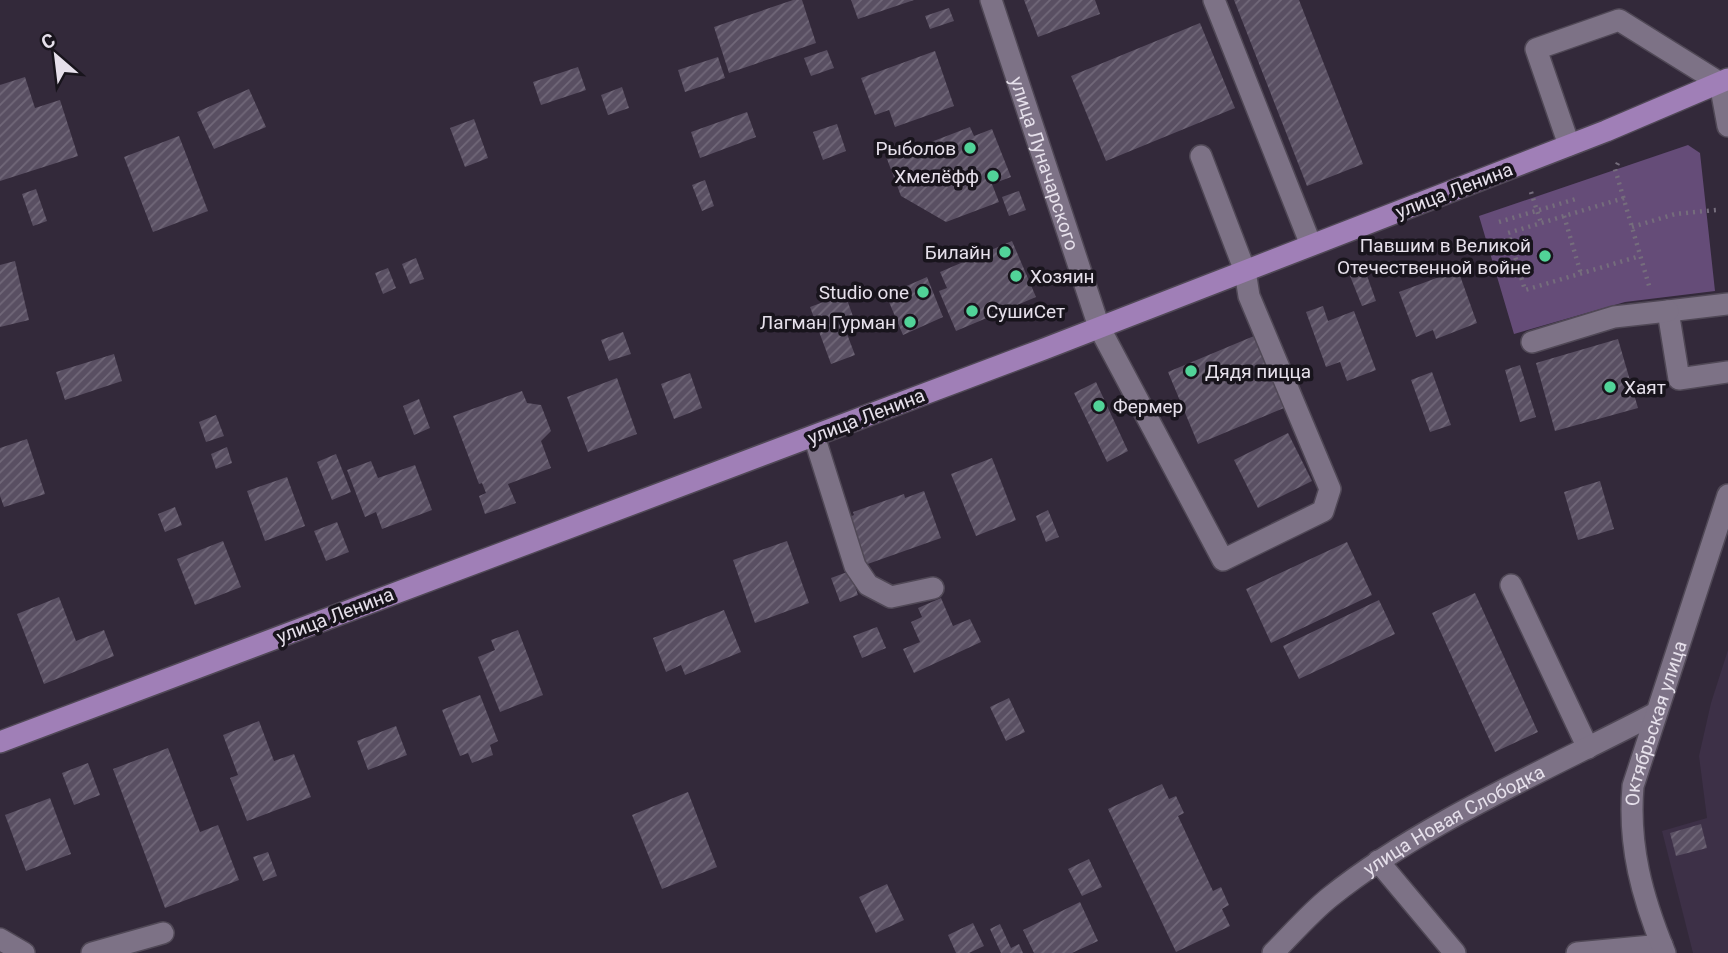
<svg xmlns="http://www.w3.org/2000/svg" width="1728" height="953" font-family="Roboto,sans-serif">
	<defs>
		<pattern id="building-hatch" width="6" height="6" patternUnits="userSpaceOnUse" patternTransform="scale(1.75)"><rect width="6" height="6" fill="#594f62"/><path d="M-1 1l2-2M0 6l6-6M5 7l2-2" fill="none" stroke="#716879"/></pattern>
	</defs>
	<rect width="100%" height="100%" fill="#33293a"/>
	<path fill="#3d3047" d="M1728,650V953H1693L1662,831L1707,818L1699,756L1711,703Z"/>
	<path fill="#654c78" d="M1688,145L1700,153L1715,291L1625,302L1514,334L1479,216Z"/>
	<path fill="url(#building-hatch)" d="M793,0H802L816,43L729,73L714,27Z
		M851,0H914L858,19Z
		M1024,0H1095L1100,14L1038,37Z
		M1234,0H1299L1363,164L1307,186Z
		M949,8L954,21L930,29L925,16Z
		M1200,23L1235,108L1106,161L1071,76Z
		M827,50L834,68L811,76L804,58Z
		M935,51L954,106L895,127L889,110L875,115L861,78Z
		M718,57L725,78L685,92L678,70Z
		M578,67L586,90L541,105L533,82Z
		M25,77L35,108L60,100L78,156L0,181V85Z
		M622,87L629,108L608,115L601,95Z
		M249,89L266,127L214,149L197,112Z
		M747,112L756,137L700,158L691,132Z
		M474,119L488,158L465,167L450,128Z
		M837,124L846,151L823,160L813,132Z
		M970,127L974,136L992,129L1011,177L992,184L999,202L946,222L901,196L887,159Z
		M179,136L208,211L153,232L124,157Z
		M705,180L714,206L702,211L692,185Z
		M36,189L47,221L33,226L22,194Z
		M1019,191L1026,210L1009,216L1002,197Z
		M1012,241L1036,297L956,331L939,291L947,288L940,272Z
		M416,258L424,279L410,284L402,264Z
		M15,261L29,320L0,327V265Z
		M388,268L396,288L383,294L375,273Z
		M1365,270L1376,301L1362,306L1350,276Z
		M1458,270L1477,323L1436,339L1433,330L1416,337L1399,292Z
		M927,277L943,317L903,335L886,295Z
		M845,294L855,322L844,326L855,355L831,364L810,307Z
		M1323,306L1328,321L1354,311L1376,370L1347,381L1340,362L1326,367L1306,312Z
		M623,332L631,354L609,361L601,340Z
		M1254,336L1284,408L1198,444L1168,372Z
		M1618,339L1638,408L1555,431L1536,363Z
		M114,354L122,381L65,400L56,372Z
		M1520,365L1536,417L1520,422L1505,370Z
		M1432,372L1451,425L1430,432L1411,380Z
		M690,373L702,408L674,419L661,384Z
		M617,378L637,434L588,452L567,397Z
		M1096,382L1128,451L1107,462L1074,393Z
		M522,391L527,403L541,405L551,431L541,441L551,468L508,484L516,503L485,514L479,496L486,493L482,483L479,484L453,416Z
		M419,399L430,428L414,435L403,406Z
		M216,415L224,436L206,442L199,422Z
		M1288,433L1312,481L1258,508L1234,460Z
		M27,439L45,494L4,507L0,496V448Z
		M227,447L232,463L216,469L211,454Z
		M336,454L351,492L332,500L317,462Z
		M992,458L1016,520L976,536L951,474Z
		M371,461L378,478L415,465L432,510L382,529L376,512L365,517L347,470Z
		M287,477L305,526L265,541L247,491Z
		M1600,481L1614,529L1578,540L1564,492Z
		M924,491L941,538L862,566L845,519L854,515L853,512L904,494L905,498Z
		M175,507L182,525L165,532L158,514Z
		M1048,510L1059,537L1046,542L1036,516Z
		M337,522L349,552L326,561L314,531Z
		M223,541L241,587L195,605L177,559Z
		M787,541L809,603L755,623L733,560Z
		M1347,542L1372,595L1271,643L1246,589Z
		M850,571L858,595L840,602L831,578Z
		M1475,593L1538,732L1495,752L1432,613Z
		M59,597L76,641L104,630L114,656L44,684L17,614Z
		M941,598L953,626L970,619L981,642L914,673L903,649L920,642L911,622L922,617L918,608Z
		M1379,600L1395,634L1299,679L1283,646Z
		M724,610L741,652L685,675L681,665L666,672L653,638Z
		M877,627L886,648L862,658L853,636Z
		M518,630L543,695L500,712L478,657L495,650L491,640Z
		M480,695L498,741L490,745L493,755L472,763L468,753L460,756L442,710Z
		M1009,698L1025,732L1006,741L990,707Z
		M259,721L274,761L294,754L311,797L247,821L230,778L238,775L223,735Z
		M396,726L407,755L368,770L357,741Z
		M168,748L200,832L218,825L239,880L165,908L113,769Z
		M88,763L100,795L74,805L62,773Z
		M1162,784L1169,799L1176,796L1184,813L1178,816L1213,891L1221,887L1229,905L1222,909L1230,926L1176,952L1108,809Z
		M688,792L717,867L662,889L632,815Z
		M50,798L71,854L26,871L5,815Z
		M1701,824L1707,848L1676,856L1670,833Z
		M268,852L277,876L263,881L253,857Z
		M1089,859L1102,887L1082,896L1068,869Z
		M887,884L904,920L876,933L859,897Z
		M1080,902L1098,941L1072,953H1034L1023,930Z
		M973,923L984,946L969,953H956L948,935Z
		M1000,924L1011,948L1019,944L1023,953H1001L990,929Z"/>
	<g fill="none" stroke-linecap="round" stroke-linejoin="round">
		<g stroke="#504856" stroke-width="24">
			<g id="minor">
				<path id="s1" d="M991,0L1099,327L1223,560L1323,511L1330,489L1249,296L1245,271L1201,156"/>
				<path d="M1214,0L1311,245"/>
				<path d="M1569,145L1536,49L1619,20L1720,83L1728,126"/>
				<path d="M1728,304L1668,311L1679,379L1728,372"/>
				<path d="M1532,342L1614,317L1668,311"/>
				<path d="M814,436L855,566L868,585L891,597L933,588"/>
				<path d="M1511,585L1588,748"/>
				<path d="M1378,861L1455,953"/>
				<path d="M0,939L24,953"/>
				<path d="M92,953L163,933"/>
				<path id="s2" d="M1273,953C1292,934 1310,913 1330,897C1422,823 1549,769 1654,714"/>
				<path d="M1577,953L1662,945"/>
				<path id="s3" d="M1665,953C1642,897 1628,846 1633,786L1728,495"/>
			</g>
		</g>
		<g stroke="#504856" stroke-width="24">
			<path id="major" d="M0,742L1044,349L1606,131L1728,79"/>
		</g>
		<path stroke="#756d7c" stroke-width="4.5" stroke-dasharray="2 5" stroke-linecap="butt" d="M1618,163L1615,169L1650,289
			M1531,192L1541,223
			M1624,198L1508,233L1525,290L1640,256
			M1564,216L1581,274
			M1499,222L1576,199
			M1632,227L1675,214L1716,210"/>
		<use href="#minor" stroke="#7d7286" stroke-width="21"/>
		<use href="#major" stroke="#a07fb7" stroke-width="21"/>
	</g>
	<g fill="#51d398" stroke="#18141c" stroke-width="2.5">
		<circle cx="970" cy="148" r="7"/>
		<circle cx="993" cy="176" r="7"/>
		<circle cx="1005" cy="252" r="7"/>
		<circle cx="1545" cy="256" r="7"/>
		<circle cx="1016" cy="276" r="7"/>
		<circle cx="923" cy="292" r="7"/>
		<circle cx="972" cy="311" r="7"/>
		<circle cx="910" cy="322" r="7"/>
		<circle cx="1191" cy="371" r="7"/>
		<circle cx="1610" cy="387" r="7"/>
		<circle cx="1099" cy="406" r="7"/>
	</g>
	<g text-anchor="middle" stroke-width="7" stroke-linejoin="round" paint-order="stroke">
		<g font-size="19" fill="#e6e0eb" stroke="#18141c" text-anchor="end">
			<text x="956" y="155">Рыболов</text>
			<text x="979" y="183">Хмелёфф</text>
			<text x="1531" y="252">Павшим в Великой<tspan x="1531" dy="22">Отечественной войне</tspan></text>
			<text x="991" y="259">Билайн</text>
			<text x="1030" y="283" text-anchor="start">Хозяин</text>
			<text x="909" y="299">Studio one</text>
			<text x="986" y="318" text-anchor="start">СушиСет</text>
			<text x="896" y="329">Лагман Гурман</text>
			<text x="1205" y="378" text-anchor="start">Дядя пицца</text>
			<text x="1624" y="394" text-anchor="start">Хаят</text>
			<text x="1113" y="413" text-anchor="start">Фермер</text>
		</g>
		<g font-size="19" fill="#e6e0eb" stroke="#18141c">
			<text dy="7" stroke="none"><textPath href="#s1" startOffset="172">улица Луначарского</textPath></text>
			<text transform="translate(1454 190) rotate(-21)" y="7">улица Ленина</text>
			<text transform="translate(866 416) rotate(-21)" y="7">улица Ленина</text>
			<text transform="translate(335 615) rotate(-21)" y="7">улица Ленина</text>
			<text dy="7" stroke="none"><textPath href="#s3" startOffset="238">Октябрьская улица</textPath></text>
			<text dy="7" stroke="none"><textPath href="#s2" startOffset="226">улица Новая Слободка</textPath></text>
		</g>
	</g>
	<g transform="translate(56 56) rotate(332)" stroke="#18141c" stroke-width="5" paint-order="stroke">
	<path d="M0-5L12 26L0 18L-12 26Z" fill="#e6e0eb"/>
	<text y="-10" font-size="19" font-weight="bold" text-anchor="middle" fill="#e6e0eb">С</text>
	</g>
</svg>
